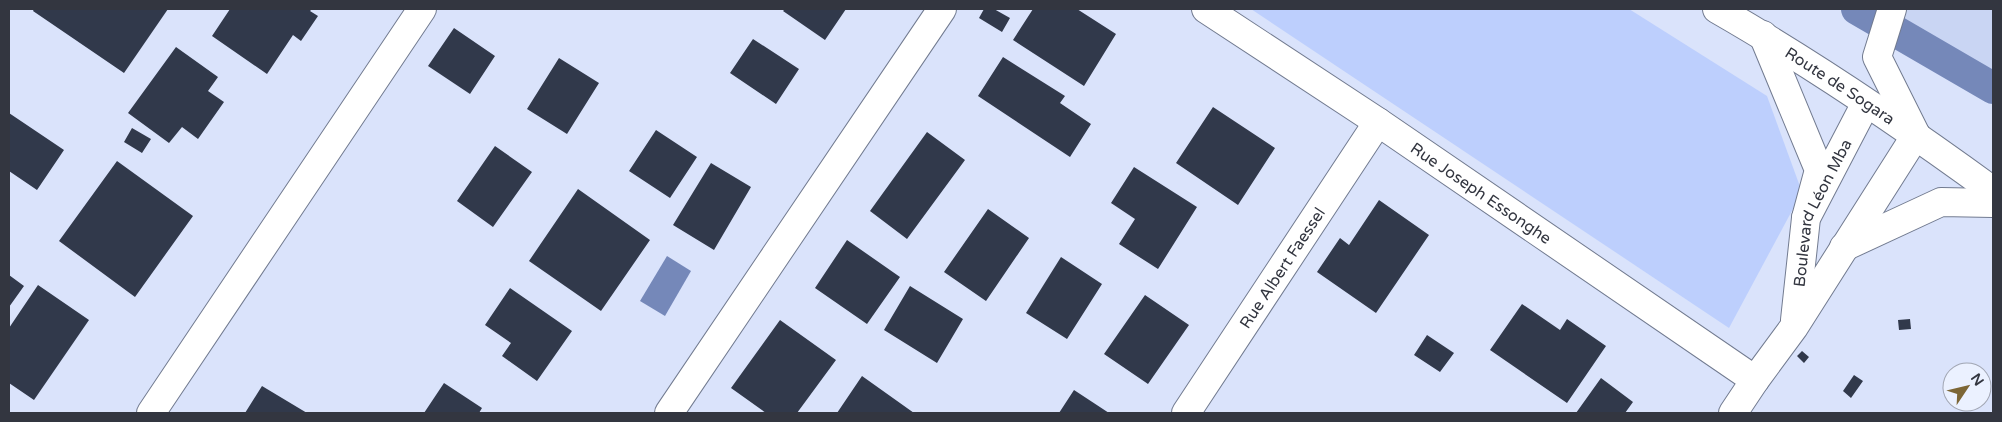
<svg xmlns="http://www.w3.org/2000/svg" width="2002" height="422" font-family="'Varela Round',sans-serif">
	<rect width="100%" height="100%" fill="#dae3fb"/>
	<path fill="#c9d5f3" d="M1844,9H1993V90Z"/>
	<path fill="#bdcffd" d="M1251,9H1629L1767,96L1802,192L1729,328Z"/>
	<path fill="#7588b9" d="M667,256L691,271L665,316L640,301Z"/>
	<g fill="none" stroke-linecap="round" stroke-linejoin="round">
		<path stroke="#7588b9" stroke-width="32" d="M1857,9L1993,88"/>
	</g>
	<path fill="#31394b" d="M34,9H168L124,73L33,11Z
		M230,9H312L310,11L318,16L301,41L293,35L267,74L212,36Z
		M785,9H846L825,40L783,11Z
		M984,9H994L1010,18L1002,32L979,18Z
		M1033,9H1077L1116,34L1084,86L1013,40Z
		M454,28L495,56L470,94L428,66Z
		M753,39L799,69L776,104L730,73Z
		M176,47L218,77L208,91L224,102L198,139L182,127L169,143L128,113Z
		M1003,57L1065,96L1060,103L1091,124L1070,157L978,96Z
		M559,58L599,83L567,134L527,109Z
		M1213,107L1275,148L1238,205L1176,163Z
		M9,113L64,150L37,190L9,171Z
		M132,128L151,139L142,153L124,142Z
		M656,130L697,157L670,198L629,171Z
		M927,132L965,160L907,239L870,211Z
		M495,146L532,172L493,227L457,201Z
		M117,161L193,216L135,297L59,241Z
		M711,163L751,187L714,250L673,225Z
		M1134,167L1197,207L1158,269L1119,244L1135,219L1111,203Z
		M578,189L650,240L601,311L529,261Z
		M1379,200L1429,235L1376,313L1317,272L1340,238L1349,245Z
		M988,209L1029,238L986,301L944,272Z
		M847,240L900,277L867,324L815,288Z
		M1061,257L1102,284L1067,339L1026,313Z
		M9,275L24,286L9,307Z
		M38,285L89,320L34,400L9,383V328Z
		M910,286L963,319L937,363L884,330Z
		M510,288L572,331L537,381L502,356L511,343L485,325Z
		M1145,295L1189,325L1148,384L1104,354Z
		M1522,304L1560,330L1567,319L1606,346L1567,403L1490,350Z
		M1910,319L1911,329L1899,330L1898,320Z
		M780,320L836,360L797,413H766L731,388Z
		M1427,335L1454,353L1440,372L1414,355Z
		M1802,351L1809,357L1804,363L1797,356Z
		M1854,375L1863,381L1851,398L1843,391Z
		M862,376L914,413H837Z
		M1601,378L1633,402L1625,413H1576Z
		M444,383L482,408L479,413H424Z
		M262,386L307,413H245Z
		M1074,390L1109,413H1059Z"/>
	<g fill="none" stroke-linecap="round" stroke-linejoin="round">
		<g stroke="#727b90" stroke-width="30">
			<g id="minor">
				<path id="s1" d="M1206,9L1378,122L1755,380"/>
				<path d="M1892,9L1877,57L1916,135"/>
				<path d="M151,413L422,9"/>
				<path d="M669,413L942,9"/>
				<path id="s2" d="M1186,413L1378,122"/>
			</g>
		</g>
		<g stroke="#727b90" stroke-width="30">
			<g id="tertiary">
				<path id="s3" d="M1795,320L1806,218L1866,103"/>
				<path d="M1733,413L1755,380L1794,327L1916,135"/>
			</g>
		</g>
		<g stroke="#727b90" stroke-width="30">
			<g id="primary">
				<path id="s4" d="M1717,9C1813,64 1904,126 1993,191"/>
				<path d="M1763,35L1819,170L1806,218"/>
				<path d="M1844,247L1941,202L1993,203"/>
			</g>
		</g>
		<use href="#minor" stroke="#fff" stroke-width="28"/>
		<use href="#tertiary" stroke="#fff" stroke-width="28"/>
		<use href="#primary" stroke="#fff" stroke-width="28"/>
	</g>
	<g text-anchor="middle" stroke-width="5" stroke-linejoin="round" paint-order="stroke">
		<g font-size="16" fill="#333640" stroke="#ebf1ff">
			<text dy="6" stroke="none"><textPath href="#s4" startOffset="145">Route de Sogara</textPath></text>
			<text dy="6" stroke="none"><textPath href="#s1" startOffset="331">Rue Joseph Essonghe</textPath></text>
			<text dy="6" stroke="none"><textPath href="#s3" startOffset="112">Boulevard Léon Mba</textPath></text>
			<text dy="6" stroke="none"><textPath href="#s2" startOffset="174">Rue Albert Faessel</textPath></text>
		</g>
	</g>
	<rect width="2002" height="422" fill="none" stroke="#333640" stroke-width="20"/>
	<g transform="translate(1967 387) rotate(55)"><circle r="24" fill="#ebf1ff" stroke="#a1a6b3"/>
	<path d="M0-4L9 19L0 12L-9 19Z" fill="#7c6636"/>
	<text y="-8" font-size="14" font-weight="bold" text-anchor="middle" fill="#333640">N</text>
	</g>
</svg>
